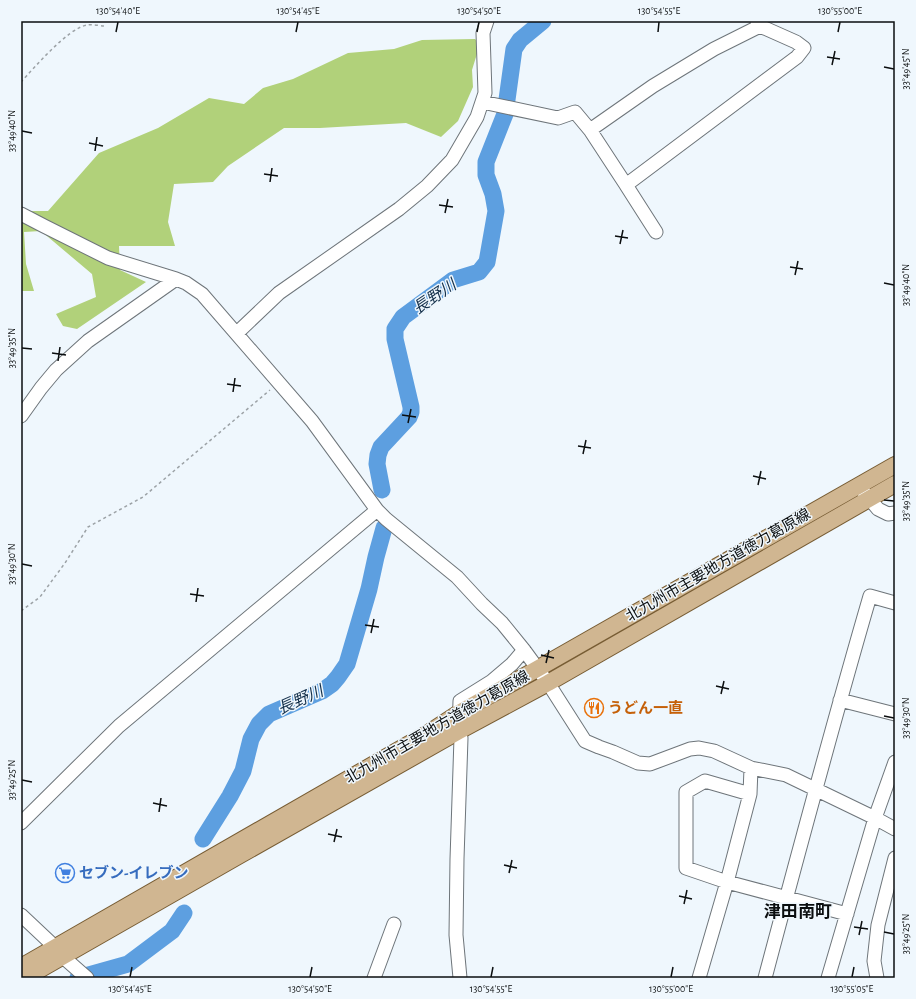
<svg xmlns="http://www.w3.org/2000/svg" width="916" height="999" font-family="'Alegreya Sans','Noto Sans JP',sans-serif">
	<rect width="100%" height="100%" fill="#eff7fd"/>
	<path fill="#b1d17a" d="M475,39L480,44L472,70L473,87L458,121L441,137L406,123L320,128H284L228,166L213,182L174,184L168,222L175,246H119L120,270L146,282L77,329L63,326L56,314L96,297L92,274L41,231L24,232L26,264L34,291H21V211H48L99,153L158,128L209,98L244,104L263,88L293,79L348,53L394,49L422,40Z"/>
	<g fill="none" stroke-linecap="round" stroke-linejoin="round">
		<path stroke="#5d9fe0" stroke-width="17" d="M382,490L377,464L378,455L381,447L409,417L411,412V407L395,339V329L403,317L453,280L479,272L487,262L496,211L493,194L486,175V162L505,114L514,49L520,40L543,21
			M203,839L230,796L243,771L251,739L259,724L269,714L322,691L332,684L338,677L347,664L369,589L376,557L384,528
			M78,978L128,964L172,931L184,913"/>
		<g stroke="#6e757a" stroke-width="15">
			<path id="minor" d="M482,102L558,118L575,112L590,130L626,185
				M590,130L653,86L714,49L760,26
				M21,214L44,226L108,258L176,279L186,283L202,294L312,421L377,510L386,519L457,577L482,604L502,623L524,650L548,683L585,741L599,747L613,752L638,763L650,764L690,749L699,748L714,751L751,768L786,775L875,818L895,829
				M656,232L626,185L797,57L804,48L796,42L760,26L757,21
				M237,333L279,293L399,209L427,186L452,160L477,117L485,93L483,33L487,21
				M21,416L41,388L56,370L88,341L176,279
				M863,491L878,509L888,514L895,513
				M840,700L895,714
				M750,794L705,781L686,792V868L727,882L847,914
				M21,823L119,726L377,510
				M21,915L55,947L62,956L87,978
				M374,978L394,924
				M460,978L456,935L457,859L461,738L459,731L460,701L492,681L512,664L524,650
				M699,978L727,882L750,794L751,768
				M765,978C799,850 833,723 870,596L895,603
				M828,978L875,818L895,762
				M877,978L874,961L878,925L895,858"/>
		</g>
		<g stroke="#775c33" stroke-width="18">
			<path id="major" d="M21,967L430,732L459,713L537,669L895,465
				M25,978L240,855L459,731L548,683L895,484"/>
		</g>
		<path stroke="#9ca2a6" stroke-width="1.5" stroke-dasharray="3 3" stroke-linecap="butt" d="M21,82C34,68 68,28 87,25C92,24 100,26 105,26
			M21,611L40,597L65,563L88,527L143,497L270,390"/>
		<use href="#minor" stroke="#fff" stroke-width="13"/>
		<use href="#major" stroke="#d0b691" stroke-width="16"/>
	</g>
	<path fill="none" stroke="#0b0e0f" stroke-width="1.5" d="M116,32L118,22M296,32L298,22M477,32L479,22M658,32L659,22M838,32L840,22M827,57L840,59M832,65L835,51M884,67L894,69M22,131L32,133M89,143L103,146M95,151L97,137M264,174L278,176M270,182L272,168M439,205L453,207M445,213L448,199M615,236L628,238M620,244L623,230M790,267L803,269M795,275L798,261M884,283L894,285M22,348L32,349M52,353L66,355M58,361L60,347M227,384L241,386M233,392L235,378M402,415L416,417M408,423L411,409M578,446L591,448M583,454L586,440M753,476L766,479M758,485L761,471M884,500L894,501M22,564L32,566M190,594L204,596M196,602L198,588M365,625L379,627M371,633L374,619M541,655L554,658M546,663L549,650M716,686L729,689M721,694L724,681M884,716L894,718M22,780L32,782M153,803L167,806M159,812L161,798M328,834L342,837M334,842L337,829M504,865L517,868M509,873L512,860M679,896L692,899M684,904L687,890M854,927L868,929M884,932L894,934M859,935L862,921M130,977L132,967M310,977L312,967M491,977L493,967M671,977L673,967M852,977L854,967"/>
	<defs>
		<g id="restaurant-ring" transform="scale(1)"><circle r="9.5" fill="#eff7fd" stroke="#e8710a" stroke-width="1.5"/><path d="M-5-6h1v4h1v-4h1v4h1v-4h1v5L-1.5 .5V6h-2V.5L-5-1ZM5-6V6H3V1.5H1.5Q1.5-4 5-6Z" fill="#e8710a"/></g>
		<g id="supermarket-ring" transform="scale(1)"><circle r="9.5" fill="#eff7fd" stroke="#3f7fe0" stroke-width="1.5"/><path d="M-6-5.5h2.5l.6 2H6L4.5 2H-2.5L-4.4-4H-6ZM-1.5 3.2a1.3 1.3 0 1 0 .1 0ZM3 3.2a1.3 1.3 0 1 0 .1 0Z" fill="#3f7fe0"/></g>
	</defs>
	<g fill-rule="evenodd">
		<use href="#restaurant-ring" x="594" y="708"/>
		<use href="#supermarket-ring" x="65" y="873"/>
	</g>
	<g text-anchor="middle" stroke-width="3" stroke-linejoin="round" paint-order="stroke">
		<g font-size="15" fill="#0b0e0f" stroke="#eff7fd">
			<text transform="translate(718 565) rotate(-30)" y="5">北九州市主要地方道徳力葛原線</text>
			<text transform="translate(437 727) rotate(-30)" y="5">北九州市主要地方道徳力葛原線</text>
		</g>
		<g font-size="15" font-weight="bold" fill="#c56008" stroke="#eff7fd" text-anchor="start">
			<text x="608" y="713">うどん一直</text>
		</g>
		<g font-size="15" font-weight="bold" fill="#366cbe" stroke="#eff7fd" text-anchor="start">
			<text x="79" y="878">セブン-イレブン</text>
		</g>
		<g font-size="16" font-style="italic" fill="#14304b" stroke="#eff7fd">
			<text transform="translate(434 296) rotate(-34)" y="6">長野川</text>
			<text transform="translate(300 699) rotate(-24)" y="6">長野川</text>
		</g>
		<g font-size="17" font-weight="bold" fill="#0b0e0f" stroke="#eff7fd">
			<text x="798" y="917">津田南町</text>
		</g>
	</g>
	<rect width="916" height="999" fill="none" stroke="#eff7fd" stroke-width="44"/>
	<rect x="22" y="22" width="872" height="955" fill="none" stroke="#0b0e0f" stroke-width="1.5"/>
	<g font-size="10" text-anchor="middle" fill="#0b0e0f">
		<text x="118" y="14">130°54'40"E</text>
		<text x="298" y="14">130°54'45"E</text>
		<text x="479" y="14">130°54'50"E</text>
		<text x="659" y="14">130°54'55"E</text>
		<text x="840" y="14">130°55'00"E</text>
		<text transform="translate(905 69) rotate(-90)" y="4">33°49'45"N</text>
		<text transform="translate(11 131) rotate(-90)" y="4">33°49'40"N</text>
		<text transform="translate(905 285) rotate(-90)" y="4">33°49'40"N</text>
		<text transform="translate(11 348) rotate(-90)" y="4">33°49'35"N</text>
		<text transform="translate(905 501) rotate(-90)" y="4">33°49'35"N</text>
		<text transform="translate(11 564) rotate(-90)" y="4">33°49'30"N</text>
		<text transform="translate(905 718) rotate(-90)" y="4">33°49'30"N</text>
		<text transform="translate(11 780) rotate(-90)" y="4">33°49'25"N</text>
		<text transform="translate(905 934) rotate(-90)" y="4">33°49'25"N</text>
		<text x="130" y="992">130°54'45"E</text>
		<text x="310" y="992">130°54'50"E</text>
		<text x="491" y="992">130°54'55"E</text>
		<text x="671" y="992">130°55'00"E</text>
		<text x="852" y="992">130°55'05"E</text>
	</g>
</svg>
